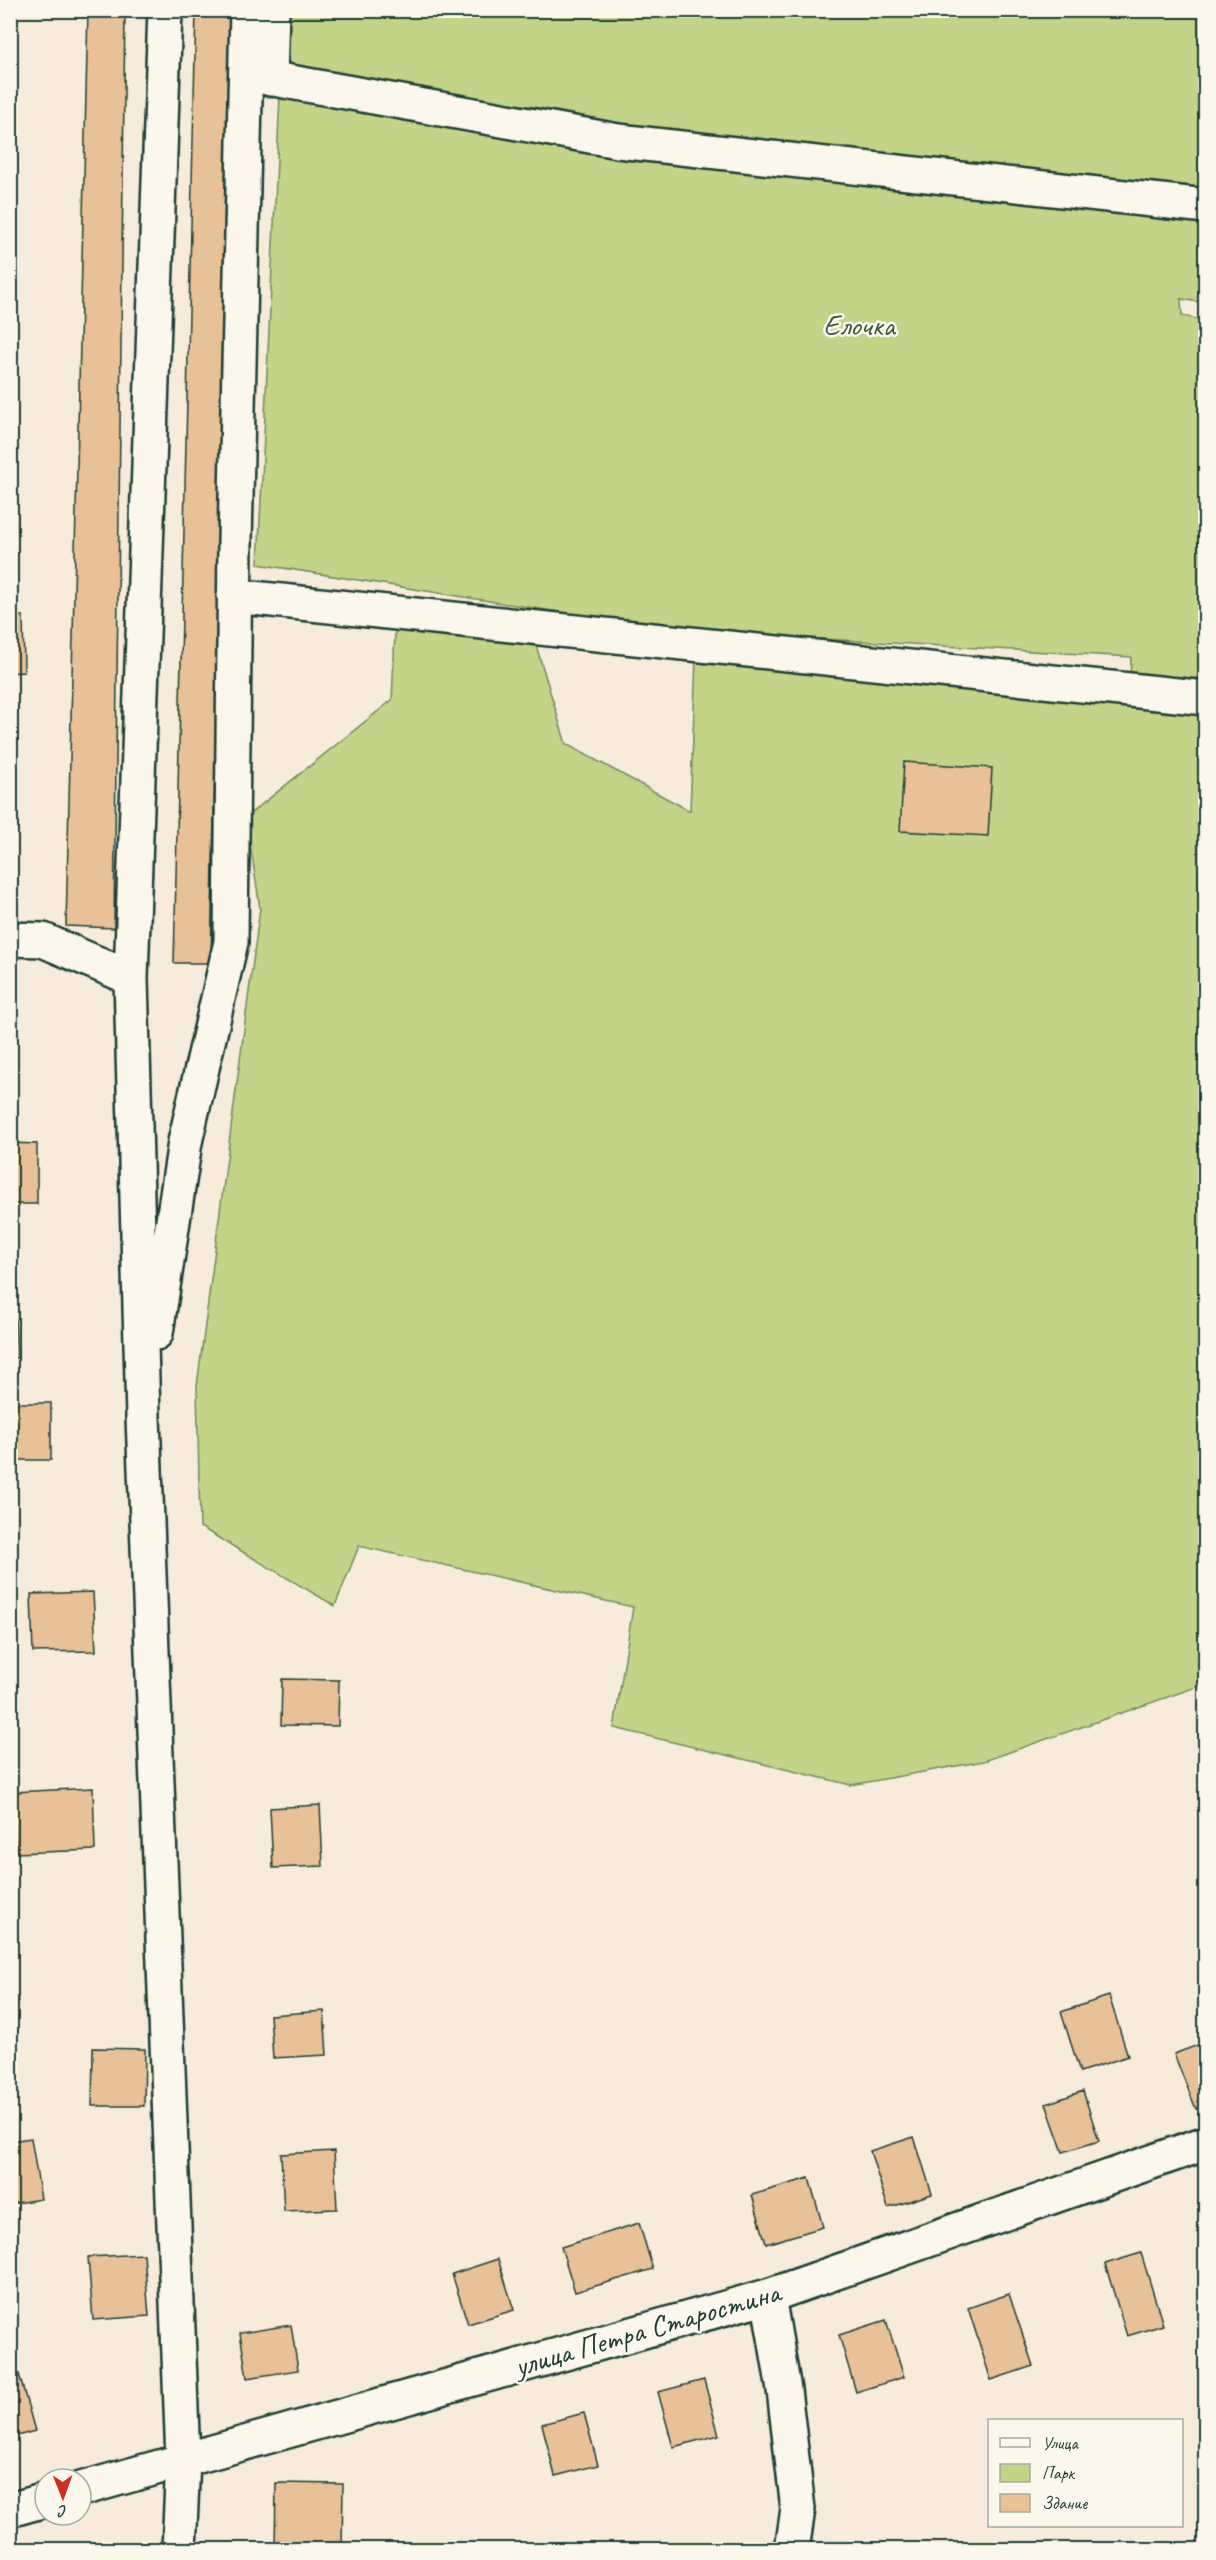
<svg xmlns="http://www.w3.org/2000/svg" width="1216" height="2560" font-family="Caveat,sans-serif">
	<rect width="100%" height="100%" fill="#f7ecdb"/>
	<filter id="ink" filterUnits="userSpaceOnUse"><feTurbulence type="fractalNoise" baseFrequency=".0167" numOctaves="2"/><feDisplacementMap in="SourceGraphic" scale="12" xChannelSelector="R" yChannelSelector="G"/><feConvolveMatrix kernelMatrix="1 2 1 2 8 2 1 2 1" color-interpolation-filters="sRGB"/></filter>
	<g filter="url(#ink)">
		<path fill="#c3d387" stroke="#71885e" stroke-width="1.5" d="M284,11H1205V303L1181,299L1182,316L1206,321L1205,1684L984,1761L851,1785L614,1728L633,1607L359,1546L335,1606L200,1527L197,1386L260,908L246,817L392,700L396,610L531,629L566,744L690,811L696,659L1130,680L1131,657L671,630L258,564Z"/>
		<path fill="#e8c198" stroke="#1f3d34" stroke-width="1.5" d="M88,10H125L114,928L66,926Z
			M196,10H230L211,963H174Z
			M10,109H19L16,189L10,188Z
			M10,299H13L12,361H10Z
			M10,476H15V531H10Z
			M10,616H23L24,672L10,673Z
			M904,762L992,768L988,836L900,831Z
			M10,1143L37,1144V1204H10Z
			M10,1312H15L17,1358H10Z
			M10,1403H51V1460H10Z
			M93,1592L96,1651L33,1652L31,1594Z
			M282,1679L339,1680L338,1726L281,1725Z
			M93,1788L95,1850L16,1853L13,1792Z
			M320,1805L323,1866L273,1868L270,1808Z
			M1109,1996L1128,2056L1080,2072L1061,2012Z
			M324,2011L327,2055L273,2058L270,2015Z
			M1206,2042V2106L1196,2109L1174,2054Z
			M93,2048L145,2049L144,2106H92Z
			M1083,2091L1099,2141L1063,2152L1046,2104Z
			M914,2137L932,2194L888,2208L870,2151Z
			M31,2138L41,2199L10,2204V2141Z
			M334,2151L337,2209L284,2211L281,2154Z
			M809,2178L823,2227L766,2244L752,2195Z
			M639,2223L653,2269L575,2292L561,2247Z
			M1141,2253L1163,2325L1127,2336L1105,2264Z
			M144,2254L149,2316L93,2320L88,2257Z
			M498,2259L514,2310L468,2324L452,2274Z
			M1009,2294L1033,2366L991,2380L968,2308Z
			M886,2320L904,2377L856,2392L839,2335Z
			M291,2325L298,2370L247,2378L240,2333Z
			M19,2374L35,2431L10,2438V2377Z
			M704,2380L719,2435L673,2447L658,2392Z
			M584,2413L598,2465L555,2476L542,2424Z
			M276,2483L343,2484L342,2550H275Z"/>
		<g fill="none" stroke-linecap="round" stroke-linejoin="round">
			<g stroke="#1f3d34" stroke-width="38">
				<path id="minor" d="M165,10L131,978L143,1417L183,2460L179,2550
					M246,74L618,141L1206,206
					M270,79L272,10
					M234,596L1206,698
					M10,939L43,940L131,978
					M156,1333L185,1142L231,942L235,542L247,10
					M768,2296L784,2390L798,2509L792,2550
					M81,2489L768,2296L1206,2143
					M10,2510L45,2500"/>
			</g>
			<use href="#minor" stroke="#fbf7ec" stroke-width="33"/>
		</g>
	</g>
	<g text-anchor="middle" stroke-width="5" stroke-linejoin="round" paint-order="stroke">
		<g font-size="30" fill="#405b45" stroke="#fbf7ec">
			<text x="859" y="335">Елочка</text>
		</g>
		<g font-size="30" fill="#1f3d34" stroke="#fbf7ec">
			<text transform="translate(647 2329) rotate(-16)" y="10">улица Петра Старостина</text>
		</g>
	</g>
	<rect width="1216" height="2560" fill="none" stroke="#fbf7ec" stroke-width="36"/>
	<rect x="18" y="18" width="1180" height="2524" fill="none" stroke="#1f3d34" stroke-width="2" filter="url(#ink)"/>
	<rect x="988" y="2419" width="195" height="108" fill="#fbf7ec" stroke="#a3ada2" stroke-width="1.5"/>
	<rect x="1000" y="2438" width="30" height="9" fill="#fbf7ec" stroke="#a3ada2" stroke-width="1.5"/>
	<text x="1042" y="2449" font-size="18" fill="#1f3d34">Улица</text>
	<rect x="1000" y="2464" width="30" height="18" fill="#c3d387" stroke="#a3ada2" stroke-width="1.5"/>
	<text x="1042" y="2479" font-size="18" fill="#1f3d34">Парк</text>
	<rect x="1000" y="2494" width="30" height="18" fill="#e8c198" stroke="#a3ada2" stroke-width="1.5"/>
	<text x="1042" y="2509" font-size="18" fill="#1f3d34">Здание</text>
	<g transform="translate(63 2497) rotate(179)"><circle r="28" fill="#fbf7ec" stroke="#a3ada2" stroke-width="1.5"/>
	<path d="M0-4.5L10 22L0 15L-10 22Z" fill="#c8321e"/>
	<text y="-9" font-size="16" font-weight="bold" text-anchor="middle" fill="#1f3d34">С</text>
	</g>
</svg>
